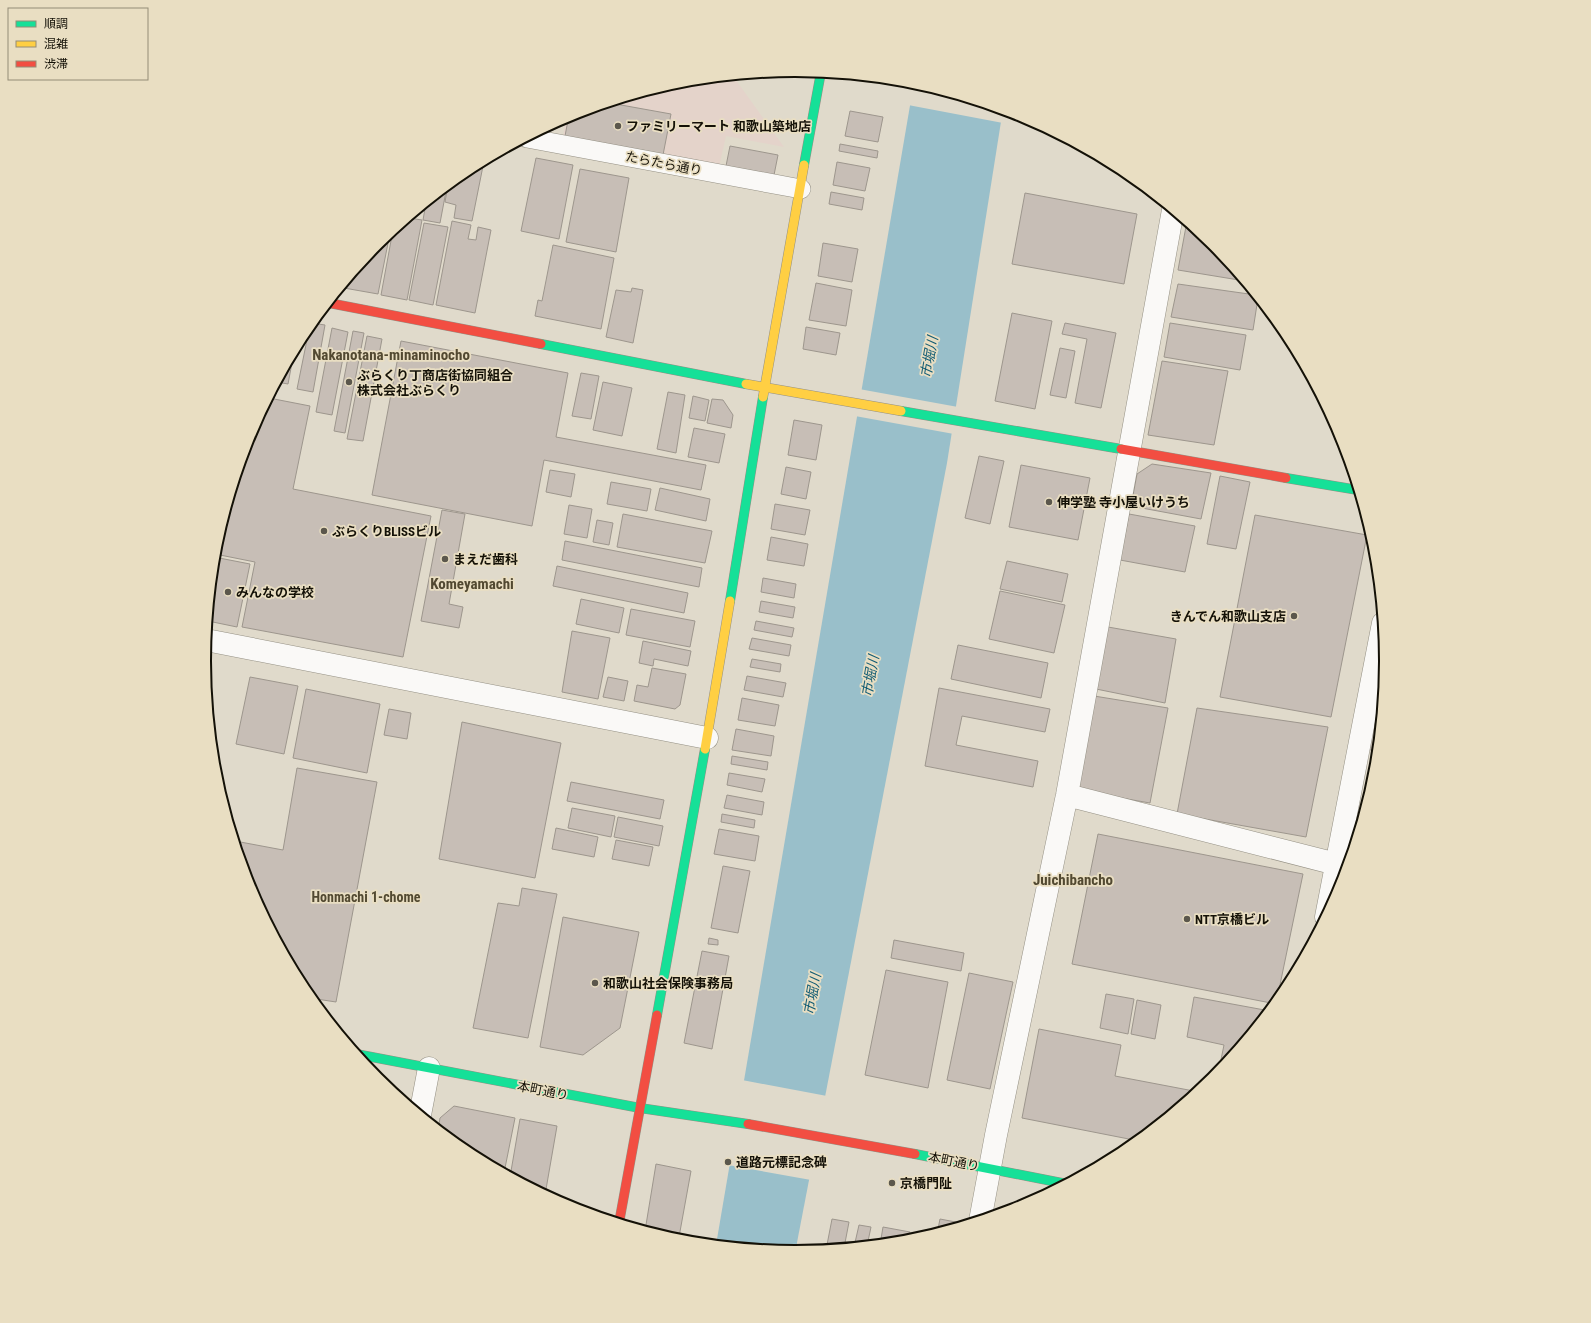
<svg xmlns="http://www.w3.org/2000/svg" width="1591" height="1323" font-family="'Roboto Condensed','Noto Sans JP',sans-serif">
	<rect width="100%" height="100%" fill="#e0dacb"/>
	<path fill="#e4d3ca" d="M733,76L784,147L726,136L719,167L563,138L566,117L569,115L680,81Z"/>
	<path fill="#99bfca" d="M914,82L1003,109L947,463L795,1253L716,1245Z"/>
	<path fill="#e0dacb" d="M912,82L1005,110L1003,123L908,105Z
		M859,389L958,407L954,434L855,416Z
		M742,1080L827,1096L811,1180L728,1165Z"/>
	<path fill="#c7beb6" stroke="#9d968d" d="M610,103L671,114L663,155L565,136L569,115Z
		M850,111L883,117L878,142L845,136Z
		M840,144L878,151L877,158L839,151Z
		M730,146L778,155L774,175L726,166Z
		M536,158L573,165L559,239L521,231Z
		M484,161L472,221L454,218L456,205L445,202L448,185L467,170Z
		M837,162L870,168L865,191L833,185Z
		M580,169L629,178L616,252L566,242Z
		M447,186L440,223L423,220L426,203Z
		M831,192L864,198L862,210L829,204Z
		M1025,193L1137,214L1124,284L1012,264Z
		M409,218L422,220L407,300L381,295L393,230Z
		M452,221L471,225L468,239L476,240L478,227L491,230L475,313L436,305Z
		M1187,221L1214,243L1245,281L1178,270Z
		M424,223L448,227L433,305L409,300Z
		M390,233L378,294L344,288L345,283L377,243Z
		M823,243L858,249L852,282L818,276Z
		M553,245L614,258L601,329L535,316L538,300L542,301Z
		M816,283L852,290L846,326L809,320Z
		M1178,284L1256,295L1258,298L1253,330L1171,317Z
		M632,288L643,290L633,343L606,337L616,290L631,292Z
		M1012,313L1052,321L1035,409L995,401Z
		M312,323L325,325L313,392L297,389L310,325Z
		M1065,323L1116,333L1101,408L1075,403L1087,339L1062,334Z
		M1170,323L1246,335L1240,370L1164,357Z
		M806,327L840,333L836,355L803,349Z
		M332,328L348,332L332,415L316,412Z
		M353,331L364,333L345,433L334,431Z
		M367,336L382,339L363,441L347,439Z
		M401,341L568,373L556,437L706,465L701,490L544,460L532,526L372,495Z
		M1060,348L1075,351L1066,398L1050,395Z
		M294,352L288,384L277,382Z
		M1162,361L1228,371L1214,445L1148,435Z
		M581,373L599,376L591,419L572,416Z
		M603,382L632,388L622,436L593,430Z
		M668,392L685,395L676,453L657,449Z
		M693,396L709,400L705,421L689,418Z
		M269,398L310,406L293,489L431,516L403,657L242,627L255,562L215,554V546L249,435Z
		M712,399L723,400L733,415L731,428L707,423Z
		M794,420L822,425L816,460L788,455Z
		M694,428L725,434L719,463L688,457Z
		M979,456L1004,461L990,524L965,518Z
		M1152,464L1211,473L1201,519L1131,506L1137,474Z
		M1021,465L1090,478L1078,540L1009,527Z
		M786,467L811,472L806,499L781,494Z
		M550,470L575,474L571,497L546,492Z
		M1220,476L1250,482L1236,549L1207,544Z
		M611,482L651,489L647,511L607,504Z
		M660,488L710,499L706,521L655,510Z
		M775,504L810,510L805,535L771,529Z
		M569,505L592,509L587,538L564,534Z
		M442,510L465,514L449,604L463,607L459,628L421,621Z
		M623,514L712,531L705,563L617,547Z
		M1129,514L1195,526L1185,572L1120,560Z
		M1255,515L1367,535L1331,717L1220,697Z
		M597,520L613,523L609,545L593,542Z
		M771,537L808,544L804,566L767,560Z
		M565,541L702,568L699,587L562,560Z
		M214,557L250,564L237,627L208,621Z
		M1007,561L1068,574L1062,602L1000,589Z
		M557,566L688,593L684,613L553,586Z
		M763,578L796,584L794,598L761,592Z
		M1000,591L1065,605L1054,653L989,639Z
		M581,599L624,608L619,633L576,624Z
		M761,601L795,607L793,618L759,612Z
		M631,609L695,621L690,647L626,635Z
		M756,621L794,628L792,637L754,630Z
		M1108,627L1176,639L1165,703L1096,689Z
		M572,631L610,638L598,699L562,692Z
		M752,638L791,645L789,656L749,649Z
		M643,641L691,651L688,666L654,659L653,666L639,663Z
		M958,645L1048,663L1041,698L951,679Z
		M752,659L781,664L780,672L750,667Z
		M652,668L686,674L680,705L675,709L634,701L637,685L648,687Z
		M205,671L210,672L207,690Z
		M747,676L786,683L783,697L744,690Z
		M250,677L298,686L284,754L236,744Z
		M608,677L628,681L624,701L603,697Z
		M939,688L1050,709L1045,732L962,716L956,745L1038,761L1033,787L925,766Z
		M306,689L380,704L367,773L293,758Z
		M1094,696L1168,708L1150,803L1076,790Z
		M742,698L779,705L775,726L738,720Z
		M1374,702L1383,703L1378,751L1364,749Z
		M1197,708L1328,727L1306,837L1177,814Z
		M389,709L411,713L407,739L384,735Z
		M462,722L561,743L535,878L439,859Z
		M736,729L774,736L771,756L732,750Z
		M732,756L768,762L767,770L731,764Z
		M297,768L377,782L336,1002L310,998L304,990L249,888L235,841L283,850Z
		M729,773L765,779L762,792L727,785Z
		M571,782L664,800L660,819L567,801Z
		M727,795L764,802L762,815L724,808Z
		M572,808L615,816L611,837L568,828Z
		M722,814L755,820L754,828L721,822Z
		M618,817L663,826L659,846L614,837Z
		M556,828L598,837L594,857L552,849Z
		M719,829L759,836L755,861L714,854Z
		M1098,834L1303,874L1276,1004L1072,964Z
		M616,840L653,847L649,866L612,859Z
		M723,866L750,871L738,933L711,928Z
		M522,888L557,894L528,1038L473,1028L498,903L519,906Z
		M563,917L639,932L620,1028L583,1055L540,1047Z
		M709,938L718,940V945L708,944Z
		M894,940L964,953L961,971L891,958Z
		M702,951L729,956L712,1049L684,1043Z
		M886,970L948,982L928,1088L865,1075Z
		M969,973L1013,982L990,1089L947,1080Z
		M1106,994L1134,999L1128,1034L1100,1028Z
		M1194,997L1270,1011L1218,1074L1224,1045L1187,1037Z
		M1137,1000L1161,1005L1155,1039L1131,1034Z
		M1039,1029L1121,1045L1115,1076L1199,1092L1139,1141L1022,1118Z
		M454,1106L515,1118L504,1173L467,1153L438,1130L440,1118Z
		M520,1119L557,1126L545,1195L510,1177Z
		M656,1164L691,1171L679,1237L645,1231Z
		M832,1219L849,1222L844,1248L826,1250Z
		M940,1219L966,1224V1225L937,1234Z
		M859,1225L871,1227L867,1246L854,1247Z
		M883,1227L910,1232L908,1242L880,1245Z"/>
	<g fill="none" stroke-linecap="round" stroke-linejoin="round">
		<g stroke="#949084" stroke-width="20">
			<path id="lane" d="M527,138L801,189"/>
		</g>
		<g stroke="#949084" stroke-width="23">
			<path id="street" d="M206,640L707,738
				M1067,795L1348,867
				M1326,917L1383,623
				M420,1115L429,1068
				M980,1221L996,1135L1067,795L1173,210"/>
		</g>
		<g stroke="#949084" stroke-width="10">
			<path id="fast" d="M804,165L821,72
				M541,344L746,384
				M901,411L1121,449
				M1286,478L1358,490
				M730,601L763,397
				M657,1015L705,749
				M356,1054L640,1108L748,1124
				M915,1154L1067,1184"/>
		</g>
		<g stroke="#949084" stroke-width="10">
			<path id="slow" d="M746,384L901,411
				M763,397L804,165
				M705,749L730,601"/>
		</g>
		<g stroke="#949084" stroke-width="10">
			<path id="jam" d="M329,303L541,344
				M1121,449L1286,478
				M748,1124L915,1154
				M619,1223L657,1015"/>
		</g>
		<use href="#lane" stroke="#faf9f7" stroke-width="19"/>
		<use href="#street" stroke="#faf9f7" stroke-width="22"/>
		<use href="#fast" stroke="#16e098" stroke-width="9"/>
		<use href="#slow" stroke="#ffcf43" stroke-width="9"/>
		<use href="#jam" stroke="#f24e42" stroke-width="9"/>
	</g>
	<g fill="#5b574c" stroke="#e9dec2" stroke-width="1.5">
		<circle cx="618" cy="126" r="4"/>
		<circle cx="349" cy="382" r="4"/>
		<circle cx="1049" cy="502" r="4"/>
		<circle cx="324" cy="531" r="4"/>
		<circle cx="445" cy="559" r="4"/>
		<circle cx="228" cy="592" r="4"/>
		<circle cx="1294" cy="616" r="4"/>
		<circle cx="1187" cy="919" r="4"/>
		<circle cx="595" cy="983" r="4"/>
		<circle cx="728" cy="1162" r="4"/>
		<circle cx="892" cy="1183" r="4"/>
	</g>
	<g text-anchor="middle" stroke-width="3.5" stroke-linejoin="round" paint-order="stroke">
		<g font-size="13" font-weight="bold" fill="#141107" stroke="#e9dec2" text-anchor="start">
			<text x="626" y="131">ファミリーマート 和歌山築地店</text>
			<text x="357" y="380">ぶらくり丁商店街協同組合<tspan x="357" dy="15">株式会社ぶらくり</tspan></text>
			<text x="1057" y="507">伸学塾 寺小屋いけうち</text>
			<text x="332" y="536">ぶらくりBLISSビル</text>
			<text x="453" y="564">まえだ歯科</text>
			<text x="236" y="597">みんなの学校</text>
			<text x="1286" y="621" text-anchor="end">きんでん和歌山支店</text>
			<text x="1195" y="924">NTT京橋ビル</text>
			<text x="603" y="988">和歌山社会保険事務局</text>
			<text x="736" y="1167">道路元標記念碑</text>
			<text x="900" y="1188">京橋門阯</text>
		</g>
		<g font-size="13" fill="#141107" stroke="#e9dec2">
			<text transform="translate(664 163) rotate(11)" y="5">たらたら通り</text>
			<text transform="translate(543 1090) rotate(11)" y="5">本町通り</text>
			<text transform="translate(954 1161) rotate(11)" y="5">本町通り</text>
		</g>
		<g font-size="14" font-style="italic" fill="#135d75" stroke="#e9dec2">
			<text transform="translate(929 357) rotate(-80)" y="5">市堀川</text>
			<text transform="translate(870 676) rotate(-80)" y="5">市堀川</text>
			<text transform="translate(812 994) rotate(-80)" y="5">市堀川</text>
		</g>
		<g font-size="14" font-weight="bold" fill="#524931" stroke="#e9dec2">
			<text x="366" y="902">Honmachi 1-chome</text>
		</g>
		<g font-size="15" font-weight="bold" fill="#524931" stroke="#e9dec2">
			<text x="391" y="360">Nakanotana-minaminocho</text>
			<text x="472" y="589">Komeyamachi</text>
			<text x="1073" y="885">Juichibancho</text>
		</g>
	</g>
	<path d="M0 0H1591V1323H0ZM211 661a584 584 0 1 1 1168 0a584 584 0 1 1-1168 0Z" fill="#e9dec2" fill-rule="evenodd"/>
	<path fill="none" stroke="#141107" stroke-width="2" d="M211 661a584 584 0 1 1 1168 0a584 584 0 1 1-1168 0Z"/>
	<rect x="8" y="8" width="140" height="72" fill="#e9dec2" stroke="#948c77"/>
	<rect x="16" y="21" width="20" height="6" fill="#16e098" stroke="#948c77"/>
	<text x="44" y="28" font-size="12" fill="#141107">順調</text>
	<rect x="16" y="41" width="20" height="6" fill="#ffcf43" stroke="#948c77"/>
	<text x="44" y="48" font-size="12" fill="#141107">混雑</text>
	<rect x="16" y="61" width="20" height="6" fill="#f24e42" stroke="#948c77"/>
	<text x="44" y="68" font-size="12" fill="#141107">渋滞</text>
</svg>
